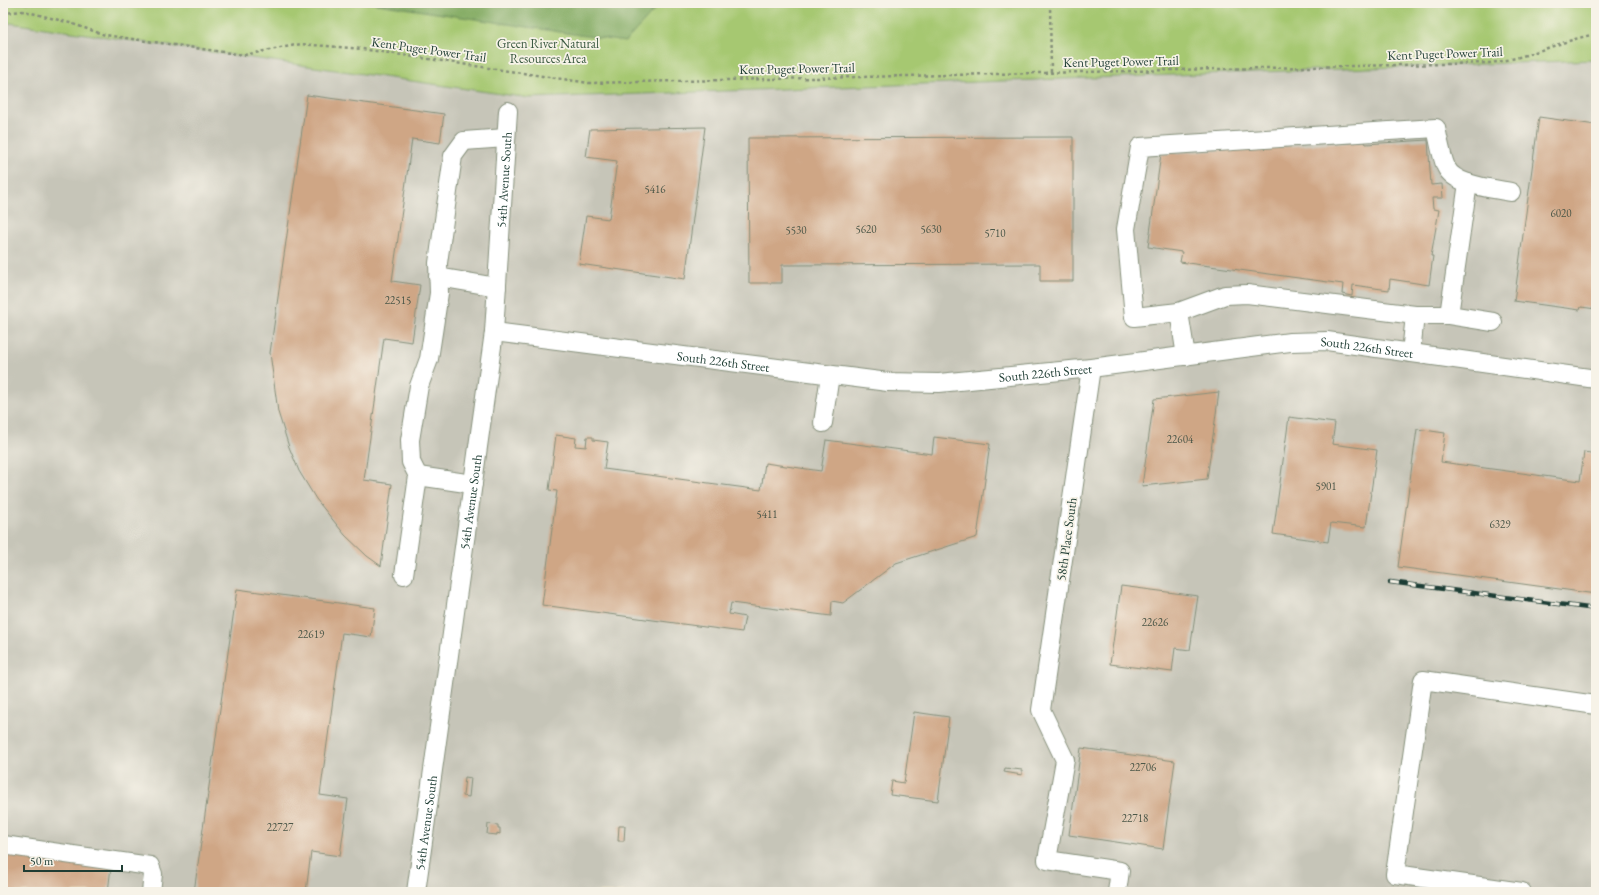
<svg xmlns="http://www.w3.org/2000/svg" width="1599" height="895" font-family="'EB Garamond',serif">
	<rect width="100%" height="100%" fill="#f7f3e8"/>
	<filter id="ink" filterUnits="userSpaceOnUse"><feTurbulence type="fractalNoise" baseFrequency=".025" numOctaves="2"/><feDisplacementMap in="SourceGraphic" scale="8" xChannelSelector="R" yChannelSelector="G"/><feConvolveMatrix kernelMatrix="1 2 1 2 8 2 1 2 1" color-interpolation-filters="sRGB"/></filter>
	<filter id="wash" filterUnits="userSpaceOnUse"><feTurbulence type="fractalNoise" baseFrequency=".012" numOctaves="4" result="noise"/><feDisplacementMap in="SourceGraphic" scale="16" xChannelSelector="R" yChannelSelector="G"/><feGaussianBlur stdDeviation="0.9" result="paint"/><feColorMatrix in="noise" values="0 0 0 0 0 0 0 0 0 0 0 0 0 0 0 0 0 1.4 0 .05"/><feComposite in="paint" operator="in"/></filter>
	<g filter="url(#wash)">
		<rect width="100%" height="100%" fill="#ebe1c1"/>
		<path fill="#c6c5b8" d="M3,22L529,98L1596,60V892H3Z"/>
		<path fill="#a6c871" stroke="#628252" d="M3,3H1596V60L529,98L3,22Z"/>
		<path fill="#84ac63" stroke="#52744c" d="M371,3H661L625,42Z"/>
		<g id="blocks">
			<path fill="#cfa685" d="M307,95L444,114L440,143L412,139L392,281L420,285L412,342L384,338L364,480L392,484L381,566L367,556L345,535L316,499L299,471L289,447L278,412L270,353Z
				M1539,117L1596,125V309L1581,307L1580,310L1514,301Z
				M705,127L685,279L579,264L586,216L609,219L617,161L586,157L590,129Z
				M1073,137V281H1040V264L782,265V283H749L748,138Z
				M1428,140L1431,185L1442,184L1443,198H1432L1433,209L1439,210L1431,256H1433L1429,285L1390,279L1389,290L1353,285L1352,296L1342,294L1343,284L1180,262L1182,252L1148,247L1161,154L1365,142L1366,144Z
				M1219,392L1207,479L1142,486L1154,399Z
				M1289,417L1335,423L1332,444L1377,450L1366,527L1331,523L1328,542L1273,534Z
				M1417,429L1445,433L1441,462L1580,481L1584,452L1596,454V594L1398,567Z
				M556,435L576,438L575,446L586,447L587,437H593V440L608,442L604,469L761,490L765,463L821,471L826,440L932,454L934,437L990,444L977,537L896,563L843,603L832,601L831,616L731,603L729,614L745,617L742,632L542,605L557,491L549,490Z
				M1121,586L1198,596L1190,650L1175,648L1172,672L1110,664Z
				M237,589L375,608L371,637L342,633L320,795L348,799L340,856L311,852L306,892H194Z
				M914,712L949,717L938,801L890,795L892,781L904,783Z
				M1081,748L1175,761L1163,849L1069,835Z
				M1005,768L1022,770V775L1004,772Z
				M465,777L471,778L469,797L463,796Z
				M488,824L498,825V828H500V834L497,833V835L487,834Z
				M619,826H625L624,841H618Z
				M3,852L111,867L108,892H3Z"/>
		</g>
	</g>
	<g filter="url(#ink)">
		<use href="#blocks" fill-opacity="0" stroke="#858f7a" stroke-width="1"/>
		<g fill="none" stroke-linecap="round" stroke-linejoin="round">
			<g stroke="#858f7a" stroke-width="20">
				<g id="minor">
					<path d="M1468,183L1449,315L1493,322"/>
					<path d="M438,277L497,287"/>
					<path d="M1179,312L1225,295L1247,294L1415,315L1411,353"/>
					<path d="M1415,315H1449"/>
					<path id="s1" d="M494,332L888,382L939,383L1091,368L1290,342L1327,341L1596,379"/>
					<path d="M1186,356L1179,312L1134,317L1126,229L1140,147L1436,128C1439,141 1441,155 1446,167C1455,186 1492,188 1511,192"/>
					<path d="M1091,368L1041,710L1065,760L1047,860L1120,871L1117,892"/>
					<path d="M823,423L830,375"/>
					<path d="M418,476L473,484"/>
					<path d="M404,575L418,476L411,462L410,440L419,386L429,359L439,293L438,263L453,156L464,141L506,138"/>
					<path d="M3,845L150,866L153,874L151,892"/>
					<path id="s2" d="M416,892L494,332L508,111"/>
					<path d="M1522,892L1395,874L1423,680L1596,705"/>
				</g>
			</g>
			<path stroke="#858f7a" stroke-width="2.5" stroke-dasharray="3 3" stroke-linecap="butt" d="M1050,3L1051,73
				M3,13L24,11L70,23L105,35L244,55L301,44L362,49L589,83L1489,63C1526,59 1559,41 1596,34"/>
			<use href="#minor" stroke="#fff" stroke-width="18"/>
			<g stroke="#1f3d34" stroke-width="4.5">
				<path id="rail" d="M1390,582L1596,609"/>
			</g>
			<use href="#rail" stroke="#f7f3e8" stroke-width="3" stroke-dasharray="9" stroke-linecap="butt"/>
		</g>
	</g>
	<g text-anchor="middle" stroke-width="3.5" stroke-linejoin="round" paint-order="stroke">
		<g font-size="11" fill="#4b5748">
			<text x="655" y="193">5416</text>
			<text x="1561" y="217">6020</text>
			<text x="866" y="233">5620</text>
			<text x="931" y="233">5630</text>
			<text x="796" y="234">5530</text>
			<text x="995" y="237">5710</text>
			<text x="398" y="304">22515</text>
			<text x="1180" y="443">22604</text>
			<text x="1326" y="490">5901</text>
			<text x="767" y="518">5411</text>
			<text x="1500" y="528">6329</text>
			<text x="1155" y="626">22626</text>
			<text x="311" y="638">22619</text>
			<text x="1143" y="771">22706</text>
			<text x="1135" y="822">22718</text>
			<text x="280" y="831">22727</text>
		</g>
		<g font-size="13" fill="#3a5940" stroke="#f7f3e8">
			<text x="548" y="48">Green River Natural<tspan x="548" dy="15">Resources Area</tspan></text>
		</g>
		<g font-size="13" fill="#1f3d34" stroke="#f7f3e8">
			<text transform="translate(429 49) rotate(8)" y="5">Kent Puget Power Trail</text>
			<text transform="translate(1445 53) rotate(-2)" y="5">Kent Puget Power Trail</text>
			<text transform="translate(1121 61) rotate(-1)" y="5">Kent Puget Power Trail</text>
			<text transform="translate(797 68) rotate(-1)" y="5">Kent Puget Power Trail</text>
			<text dy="5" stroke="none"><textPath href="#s2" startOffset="718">54th Avenue South</textPath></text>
			<text dy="5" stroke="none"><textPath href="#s1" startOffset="879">South 226th Street</textPath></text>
			<text dy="5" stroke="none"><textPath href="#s1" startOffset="231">South 226th Street</textPath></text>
			<text dy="5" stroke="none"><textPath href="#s1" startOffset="555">South 226th Street</textPath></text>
			<text dy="5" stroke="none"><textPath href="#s2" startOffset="394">54th Avenue South</textPath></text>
			<text transform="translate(1066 539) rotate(-82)" y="5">58th Place South</text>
			<text dy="5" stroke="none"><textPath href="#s2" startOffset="70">54th Avenue South</textPath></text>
		</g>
	</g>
	<rect width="1599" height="895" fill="none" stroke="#f7f3e8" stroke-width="16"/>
	<path d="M24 865v6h98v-6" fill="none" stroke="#1f3d34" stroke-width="2"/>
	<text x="30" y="865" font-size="12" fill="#1f3d34" stroke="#f7f3e8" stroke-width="3" paint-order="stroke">50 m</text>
</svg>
